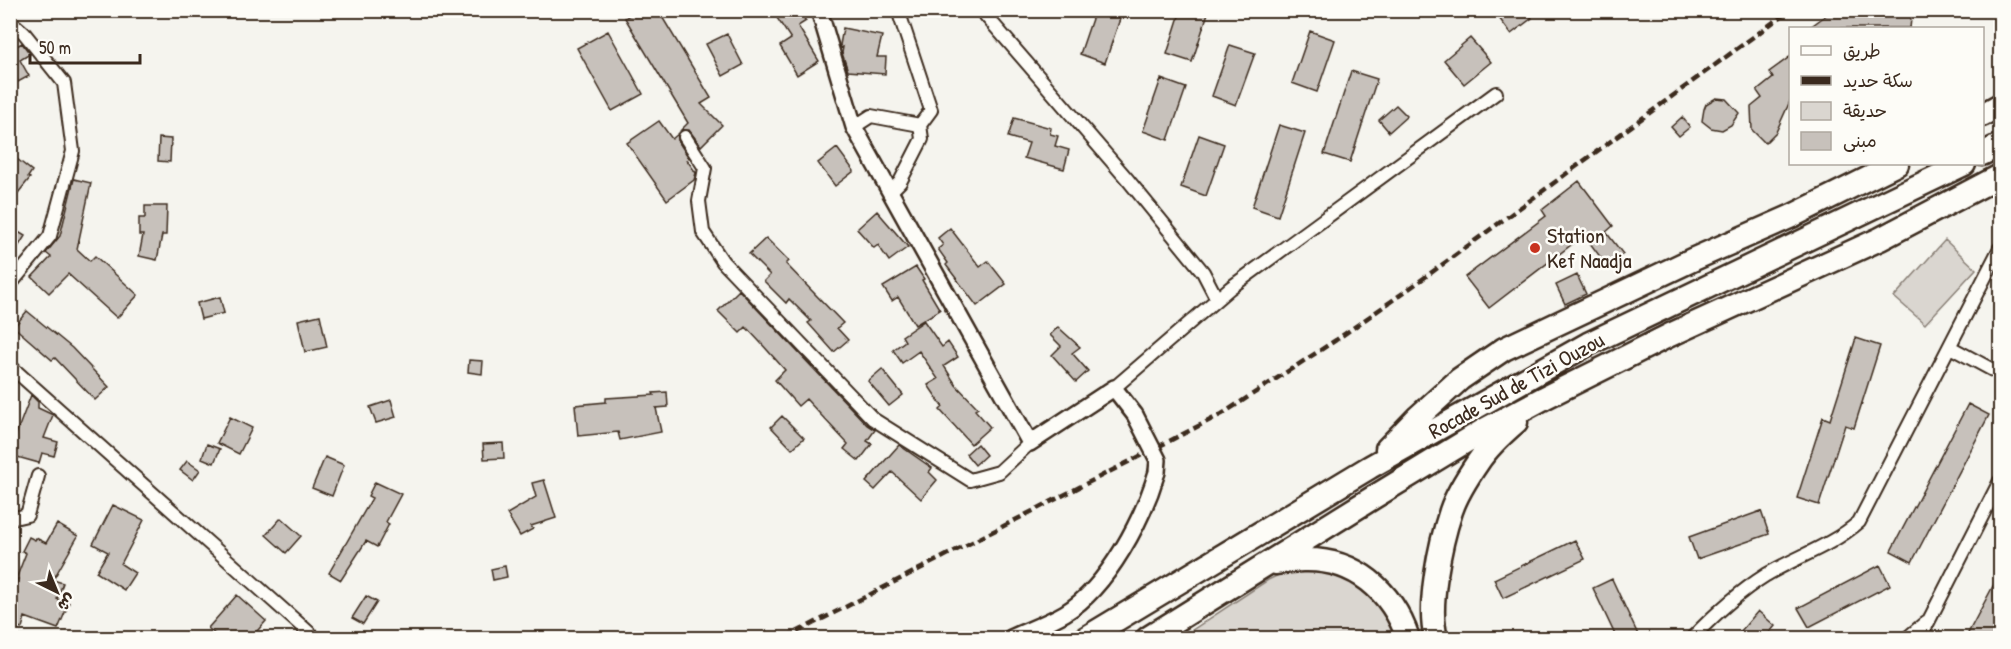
<svg xmlns="http://www.w3.org/2000/svg" width="2011" height="649" font-family="'Patrick Hand','Playpen Sans Arabic',sans-serif">
	<rect width="100%" height="100%" fill="#f5f4ee"/>
	<filter id="ink" filterUnits="userSpaceOnUse"><feTurbulence type="fractalNoise" baseFrequency=".0167" numOctaves="2"/><feDisplacementMap in="SourceGraphic" scale="12" xChannelSelector="R" yChannelSelector="G"/><feConvolveMatrix kernelMatrix="1 2 1 2 8 2 1 2 1" color-interpolation-filters="sRGB"/></filter>
	<g filter="url(#ink)">
		<path fill="#dad6d0" stroke="#8a8077" stroke-width="1.5" d="M1945,240L1976,269L1925,324L1894,297Z
			M1319,569L1351,579L1376,597L1400,638H1190L1186,634L1268,580L1289,570Z"/>
		<path fill="#c7c1bb" stroke="#3b2a1e" stroke-width="1.5" d="M637,10H658L711,98L701,104L722,125L701,146L689,130H681L688,123L625,18Z
			M788,10H798L806,21L798,26L819,61L797,75L780,46L791,39L777,18Z
			M1095,10H1123L1105,63L1080,54Z
			M1181,10H1209L1192,62L1167,54Z
			M1493,10H1526L1532,18L1511,34Z
			M1833,10H1912L1910,28H1809Z
			M843,28L882,36L877,57H886L885,74L848,71L842,53L843,47L841,48L840,45Z
			M608,31L643,94L612,111L577,48Z
			M1310,31L1335,40L1317,92L1292,83Z
			M727,34L743,65L723,76L706,44Z
			M1470,38L1491,62L1464,84L1444,60Z
			M10,43L13,48L22,43L30,54L20,60L29,76L18,82L16,78L10,81Z
			M1230,45L1255,53L1236,105L1212,96Z
			M1791,56V99L1776,132L1765,143L1752,130L1751,107L1762,98L1757,91L1773,78L1769,72Z
			M1351,71L1377,79L1350,162L1324,154Z
			M1161,79L1186,88L1168,140L1143,131Z
			M1716,98L1726,99L1739,113L1731,125L1722,130L1711,128L1702,121L1704,109L1706,104Z
			M1396,105L1407,116L1389,132L1379,120Z
			M1682,117L1690,127L1679,136L1671,127Z
			M1014,118L1051,128L1050,134L1058,136L1055,146L1069,150L1064,169L1024,158L1029,143L1008,137Z
			M659,121L672,139L678,134V141L689,158L687,160L696,173L694,180L667,200L627,143Z
			M1279,125L1305,133L1278,216L1252,207Z
			M1199,135L1224,144L1206,196L1181,187Z
			M159,138L171,139L170,162L158,161Z
			M837,148L854,171L835,186L818,163Z
			M17,159L32,171L28,177L30,178L10,203V167Z
			M74,179L91,183L77,249L90,261L95,256L138,295L117,318L68,274L49,293L32,277L51,257L46,253L60,236Z
			M1579,181L1613,226L1606,232L1623,254L1607,266L1587,239L1575,242L1489,308L1465,277L1546,216L1542,210Z
			M145,206H167L166,235H162L157,260L139,256L143,235H139V218H145Z
			M877,211L908,247L889,261L878,245L874,248L857,229Z
			M10,227L25,236L10,260Z
			M950,228L980,267L988,261L1006,284L977,306L946,265L948,263L938,249L943,245L938,238Z
			M766,238L789,261L786,264L843,323L837,328L848,340L834,352L808,323L811,321L789,299L786,303L764,281L770,275L749,254Z
			M916,267L924,279L922,280L940,310L915,325L898,297L892,301L883,287Z
			M1577,275L1586,294L1565,304L1556,285Z
			M739,290L867,425L875,430L867,441L872,444L859,461L844,449L848,444L806,399L798,406L775,380L785,370L760,342L746,327L740,333L718,311Z
			M220,297L224,313L201,319L197,303Z
			M27,311L72,348L109,387L95,400L55,358L52,360L14,327Z
			M320,315L327,347L305,352L298,320Z
			M924,321L942,347L948,342L958,357L944,366L956,385L978,408L975,410L990,427L971,444L940,410L943,407L928,385L938,379L919,351L902,363L893,350L905,341L902,336Z
			M1058,327L1080,347L1072,353L1088,371L1076,382L1052,355L1061,346L1050,335Z
			M1856,338L1880,346L1854,428L1845,425L1819,505L1797,498L1823,417L1830,420Z
			M469,360L483,361L482,374L468,372Z
			M882,369L903,395L889,406L868,381Z
			M667,392L668,407L656,408L661,432L620,440L618,432L578,436L575,405L606,402V398L654,395L653,393Z
			M31,395L38,402V408L53,415L44,438L58,442L54,456L42,453L39,463L10,455V450Z
			M391,400L396,417L376,423L370,407Z
			M1968,404L1989,415L1912,562L1891,551Z
			M782,416L804,438L792,449L771,427Z
			M230,417L252,428L239,454L217,443Z
			M503,443L504,458L484,459L483,444Z
			M207,444L220,449L214,463L202,458Z
			M977,444L986,455L975,465L966,454Z
			M899,445L932,468L929,472L937,480L921,499L892,472L875,490L866,482Z
			M325,457L344,465L332,496L312,488Z
			M187,461L200,470L193,480L180,470Z
			M544,480L556,518L531,526L533,529L520,536L507,514L536,497L532,483Z
			M375,482L401,494L386,522L389,524L377,547L366,541L341,580L329,573L372,498L368,496Z
			M113,505L144,520L121,564L135,573L124,590L96,572L108,552L93,544Z
			M1761,511L1769,534L1697,559L1689,537Z
			M281,518L301,536L286,553L266,535Z
			M57,524L78,536L53,580L63,583L57,599L69,603L58,629L25,617L22,628L10,625V602L18,579H16L26,553L22,551L29,537L35,540L36,538L46,543Z
			M1575,540L1585,559L1503,598L1494,579Z
			M1880,565L1890,585L1809,627L1798,608Z
			M505,566L507,577L493,580L491,569Z
			M2001,571V624L1993,639H1965Z
			M1612,579L1640,639H1617L1593,588Z
			M237,595L266,621L250,639H220L208,628Z
			M366,596L377,602L363,624L352,618Z
			M1758,611L1775,626L1764,639H1734Z"/>
		<g fill="none" stroke-linecap="round" stroke-linejoin="round">
			<g stroke="#3b2a1e" stroke-width="16">
				<path id="minor" d="M981,10L1128,180L1203,272L1217,299
					M10,21L24,33L64,83L73,151L50,236L10,285
					M854,127L871,116L920,125L931,110L898,10
					M685,137L705,168L699,201L703,232L723,262L873,419L970,480L999,472L1030,443
					M890,192L900,182L922,139L920,125
					M1950,347L2000,374
					M10,366L315,638
					M1114,388L1230,288L1496,93
					M10,519L27,515L38,476
					M1692,638C1714,615 1739,592 1766,575C1798,556 1830,547 1859,522L2000,248
					M1907,638L1926,622
					M1920,638L2000,481"/>
			</g>
			<g stroke="#3b2a1e" stroke-width="20">
				<path id="tertiary" d="M819,10L854,127L1030,443L1114,388L1135,415
					M1011,638C1028,630 1048,623 1065,613C1108,587 1143,519 1157,472"/>
			</g>
			<g stroke="#3b2a1e" stroke-width="27">
				<path id="motorway" d="M1982,115L2000,105
					M1982,154L2000,145
					M1387,449L1418,417L1460,379L1504,349L1694,259L1792,216L1897,164
					M1275,563C1284,562 1293,560 1303,560C1355,558 1392,591 1408,638
					M1086,638L1370,467L1588,344L1964,164
					M1148,638L1374,497L1486,429L1544,398L1670,335L1880,239L2000,176
					M1436,638C1427,606 1440,544 1451,511C1456,496 1469,475 1478,462C1488,447 1502,434 1516,422"/>
			</g>
			<use href="#minor" stroke="#fdfcf7" stroke-width="12"/>
			<use href="#tertiary" stroke="#fdfcf7" stroke-width="15"/>
			<use href="#motorway" stroke="#fdfcf7" stroke-width="22"/>
			<path stroke="#3b2a1e" stroke-width="4.5" stroke-dasharray="9 4.5" stroke-linecap="butt" d="M785,638L1222,414L1336,340L1413,286L1790,10"/>
			<g stroke="#3b2a1e" stroke-width="20" stroke-linecap="butt">
				<path id="tertiary-bridge" d="M1135,415L1158,460L1157,472"/>
			</g>
			<use href="#tertiary-bridge" stroke="#fdfcf7" stroke-width="15"/>
		</g>
	</g>
	<circle fill="#c8321e" stroke="#fdfcf7" stroke-width="2" cx="1535" cy="248" r="6"/>
	<g text-anchor="middle" stroke-width="5" stroke-linejoin="round" paint-order="stroke">
		<g font-size="22" fill="#3b2a1e" stroke="#fdfcf7" text-anchor="start">
			<text x="1547" y="243">Station<tspan x="1547" dy="25">Kef Naadja</tspan></text>
		</g>
		<g font-size="22" fill="#3b2a1e" stroke="#fdfcf7">
			<text transform="translate(1516 385) rotate(-29)" y="8">Rocade Sud de Tizi Ouzou</text>
		</g>
	</g>
	<rect width="2011" height="649" fill="none" stroke="#fdfcf7" stroke-width="36"/>
	<rect x="18" y="18" width="1975" height="613" fill="none" stroke="#3b2a1e" stroke-width="2" filter="url(#ink)"/>
	<rect x="1789" y="27" width="195" height="138" fill="#fdfcf7" stroke="#afa8a0" stroke-width="1.5"/>
	<rect x="1801" y="46" width="30" height="9" fill="#fdfcf7" stroke="#afa8a0" stroke-width="1.5"/>
	<text x="1843" y="57" font-size="18" fill="#3b2a1e">طريق</text>
	<rect x="1801" y="76" width="30" height="9" fill="#3b2a1e" stroke="#afa8a0" stroke-width="1.5"/>
	<text x="1843" y="87" font-size="18" fill="#3b2a1e">سكة حديد</text>
	<rect x="1801" y="102" width="30" height="18" fill="#dad6d0" stroke="#afa8a0" stroke-width="1.5"/>
	<text x="1843" y="117" font-size="18" fill="#3b2a1e">حديقة</text>
	<rect x="1801" y="132" width="30" height="18" fill="#c7c1bb" stroke="#afa8a0" stroke-width="1.5"/>
	<text x="1843" y="147" font-size="18" fill="#3b2a1e">مبنى</text>
	<g transform="translate(57 592) rotate(137)" stroke="#fdfcf7" stroke-width="4.5" paint-order="stroke">
	<path d="M0-4.5L10 22L0 15L-10 22Z" fill="#3b2a1e"/>
	<text y="-9" font-size="16" font-weight="bold" text-anchor="middle" fill="#3b2a1e">ش</text>
	</g>
	<path d="M30 54v9h110v-9" fill="none" stroke="#3b2a1e" stroke-width="3"/>
	<text x="39" y="54" font-size="18" fill="#3b2a1e" stroke="#fdfcf7" stroke-width="4.5" paint-order="stroke">50 m</text>
</svg>
